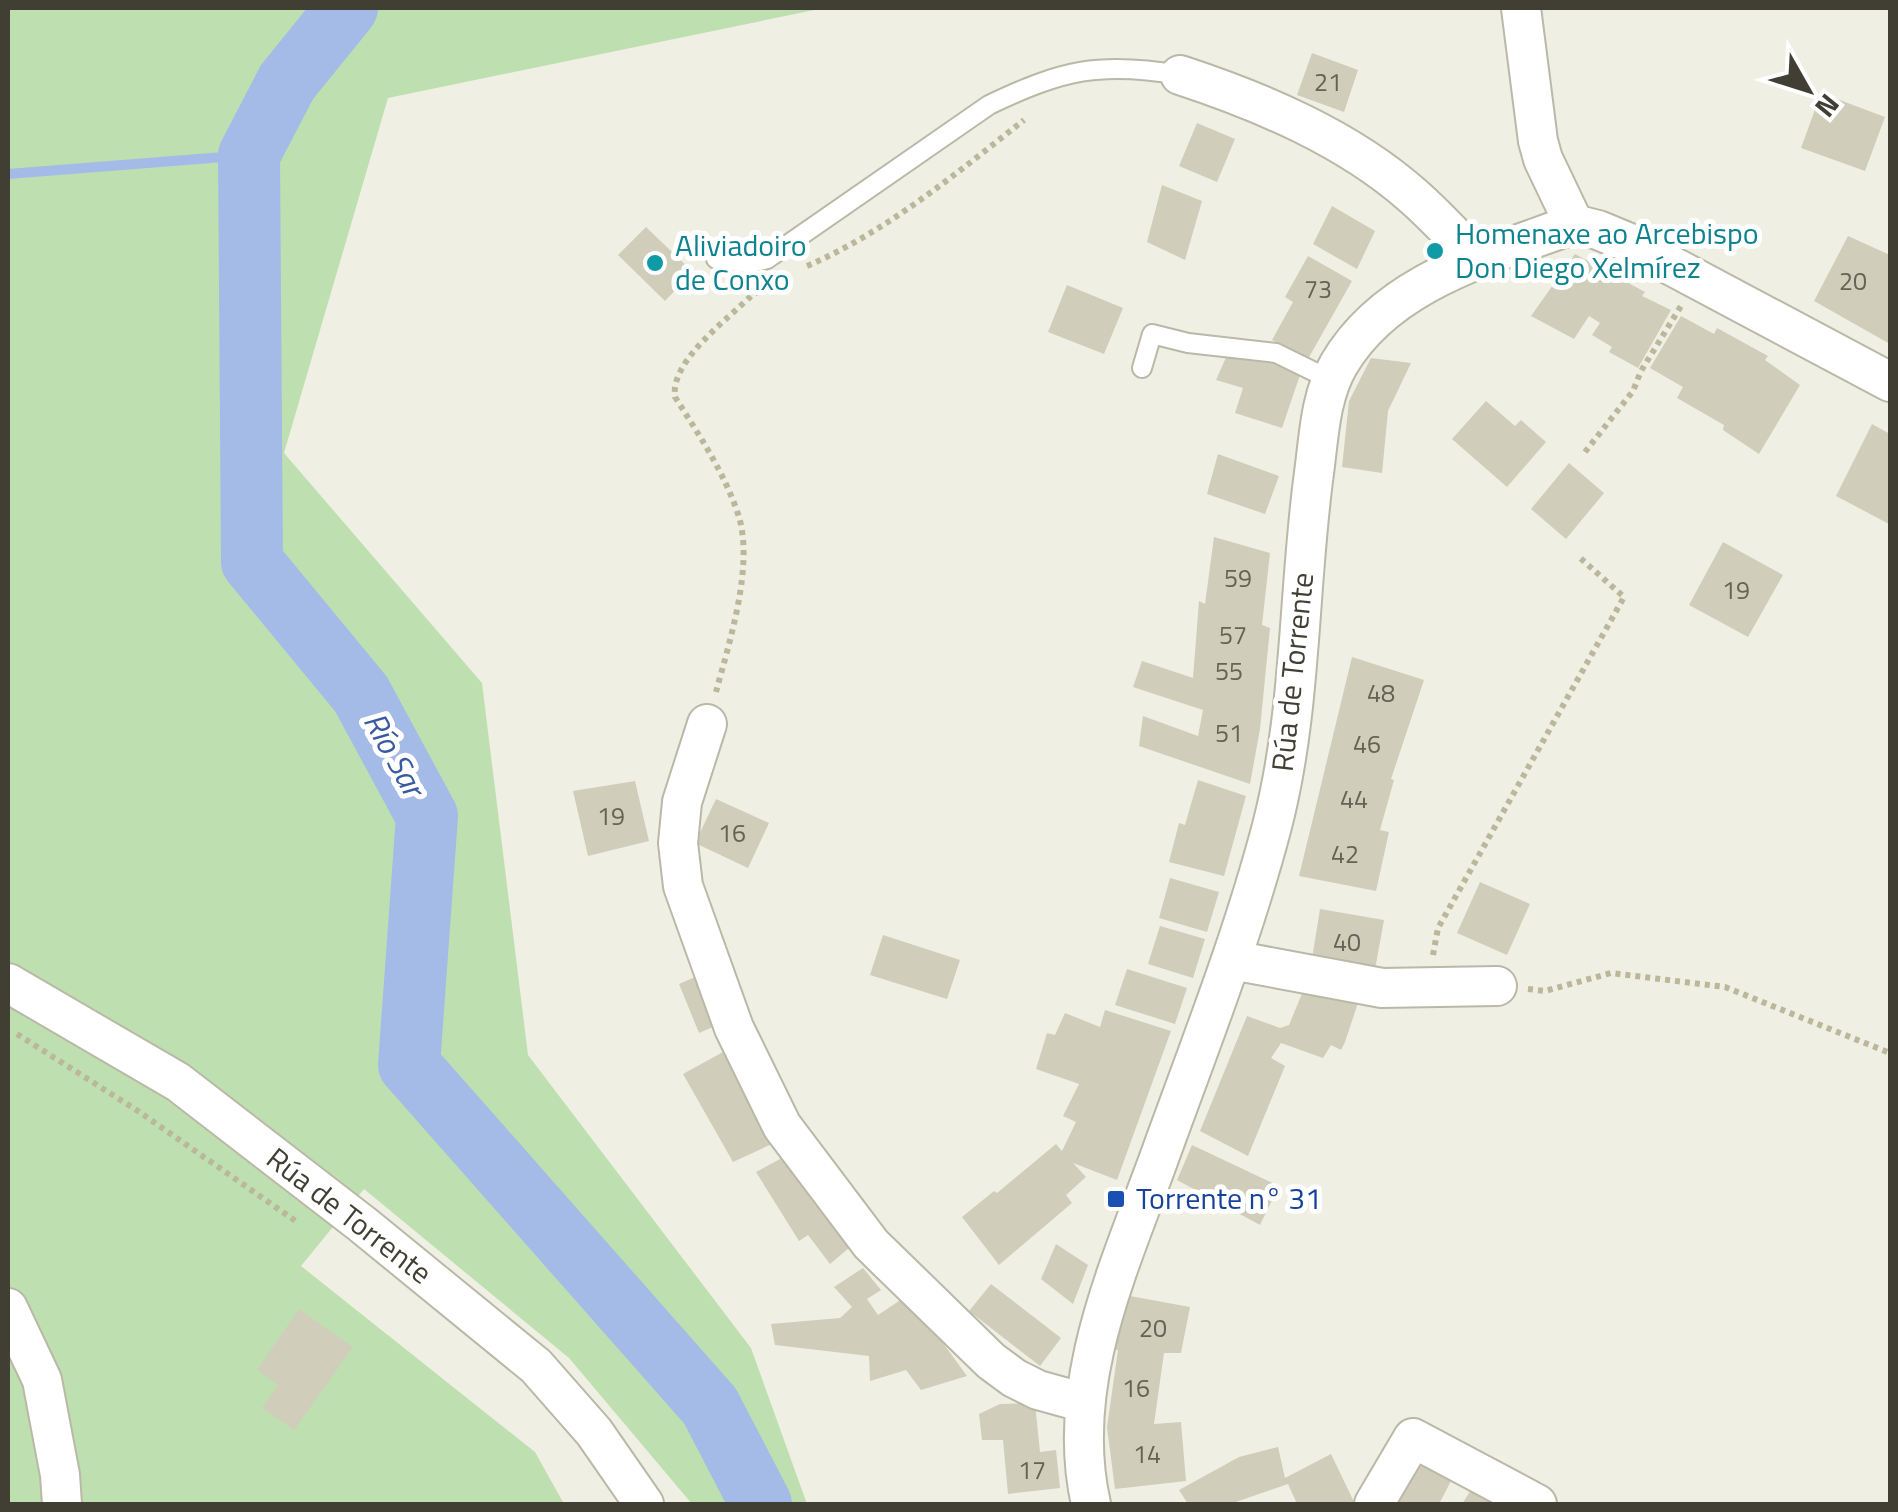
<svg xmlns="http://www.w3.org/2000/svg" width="1898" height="1512" font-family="'Titillium Web',sans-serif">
	<rect width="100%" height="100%" fill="#f0efe3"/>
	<path fill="#bee0b0" d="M8,8H824L388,98L284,453L482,683L528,1055L751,1348L807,1504H692L569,1358L364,1189L301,1266L535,1452L564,1504H8Z"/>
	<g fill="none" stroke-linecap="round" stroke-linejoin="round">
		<path stroke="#a4bbe7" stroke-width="10" d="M8,174L249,155"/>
		<path stroke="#a4bbe7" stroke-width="62" d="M347,8L287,82L249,155L252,562L361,694L427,816L409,1065L710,1406L761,1504"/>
	</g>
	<path fill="#d0cdba" d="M1312,53L1358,70L1344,112L1297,95Z
		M1821,93L1885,117L1865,171L1801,148Z
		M1197,123L1235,139L1217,182L1179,166Z
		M1162,185L1202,201L1185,260L1147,242Z
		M1332,206L1375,231L1357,269L1313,244Z
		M646,227L693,272L665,301L618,255Z
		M1848,236L1890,255V344L1814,301Z
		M1575,254L1645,292L1642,296L1671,310L1638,368L1609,352L1612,347L1592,335L1600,323L1589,316L1574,339L1531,316Z
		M1308,256L1352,281L1308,359L1272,340L1293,302L1285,297Z
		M1067,285L1123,308L1104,354L1048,332Z
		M1681,316L1714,334L1717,328L1768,356L1765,360L1800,385L1759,454L1723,430L1724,425L1677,398L1683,387L1650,368Z
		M1228,353L1250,356L1301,372L1282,428L1235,413L1243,388L1216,380Z
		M1371,358L1411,363L1388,411L1382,473L1342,467L1349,401Z
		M1486,401L1515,426L1521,420L1546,442L1507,487L1452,439Z
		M1872,424L1890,434L1889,524L1836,496Z
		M1218,454L1279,476L1265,514L1207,494Z
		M1569,463L1604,493L1566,539L1531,509Z
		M1214,537L1270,553L1262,625L1270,628L1260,729L1250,784L1139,746L1143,716L1198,736L1203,710L1133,687L1142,661L1193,678L1199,601L1205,604Z
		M1723,542L1783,575L1748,637L1689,605Z
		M1352,657L1424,680L1391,779L1394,780L1380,830L1389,832L1376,891L1299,876Z
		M1198,780L1246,796L1224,876L1169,862L1179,823L1185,825Z
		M635,781L649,841L588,856L573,791Z
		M716,799L769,823L748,868L695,843Z
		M1170,878L1219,892L1207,932L1159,918Z
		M1480,882L1530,904L1507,955L1457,933Z
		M1320,909L1384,920L1374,975L1311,965Z
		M1160,926L1205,939L1193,978L1148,964Z
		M883,935L960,960L947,999L870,975Z
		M1127,969L1187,988L1175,1024L1115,1005Z
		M702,974L722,1023L699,1033L679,984Z
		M1306,984L1360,997L1345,1042L1341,1050L1331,1045L1323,1058L1281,1043L1271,1058L1285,1066L1248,1156L1200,1131L1247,1016L1280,1028L1289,1025Z
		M1105,1010L1171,1031L1117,1180L1073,1163L1086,1177L1066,1195L1072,1203L999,1265L962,1217L994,1191L997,1193L1056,1144L1062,1151L1076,1122L1063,1116L1079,1084L1036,1069L1047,1033L1055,1035L1065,1013L1100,1027Z
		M734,1046L774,1143L733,1162L683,1074Z
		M1192,1145L1279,1186L1260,1225L1177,1180Z
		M791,1153L856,1242L830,1264L808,1235L799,1241L756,1172Z
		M1056,1244L1088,1265L1073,1304L1041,1279Z
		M863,1268L881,1290L867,1299L878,1315L908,1295L967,1376L921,1390L906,1370L870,1381L869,1356L775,1345L771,1324L840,1318L852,1307L834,1287Z
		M991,1284L1061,1338L1040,1366L969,1311Z
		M1130,1296L1190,1307L1181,1353H1164L1154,1424L1181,1422L1186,1481L1115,1489L1107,1427L1118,1350L1113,1349Z
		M299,1309L353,1347L294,1430L262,1408L278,1385L257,1370Z
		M1035,1403L1040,1452L1056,1450L1060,1488L1008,1494L1003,1440H982L979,1414L1000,1404Z
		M1278,1447L1285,1478L1331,1454L1355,1504H1297L1288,1484L1230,1504H1188L1179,1490L1239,1457Z
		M1416,1447L1448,1471L1451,1481L1439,1504H1379Z
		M1476,1482L1504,1504H1462Z"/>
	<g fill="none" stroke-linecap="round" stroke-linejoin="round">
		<g stroke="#bab8a7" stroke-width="22">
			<path id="service" d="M716,259L752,263L767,259L989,105C1062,70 1100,61 1180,75
				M1142,368L1152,334L1188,343L1276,353L1331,380"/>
		</g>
		<g stroke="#bab8a7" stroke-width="42">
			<path id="minor" d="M1521,8L1538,141L1543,159L1574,224
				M1180,75C1262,102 1347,138 1412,195C1435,215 1457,239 1478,261
				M1574,224L1598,230L1627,242L1890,382
				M707,724L682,802L678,843L683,886L734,1028L782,1126L871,1244L991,1361L1014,1378L1038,1390L1085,1403
				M1232,960L1382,988L1497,986
				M8,983L178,1082L362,1224L536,1366L594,1432L644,1504
				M8,1308L42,1380L60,1475L62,1504
				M1091,1504C1064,1386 1118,1270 1158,1161C1198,1050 1242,940 1272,826C1302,711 1298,590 1314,473C1319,436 1320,397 1339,364C1388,281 1489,256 1574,224
				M1374,1504L1413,1438L1537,1504"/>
		</g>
		<path stroke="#bab79a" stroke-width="6" stroke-dasharray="5 5" stroke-linecap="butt" d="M807,266C886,232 957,173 1024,120
			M1585,452L1633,391L1641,371L1681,306
			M716,692C729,643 755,564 738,514C724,472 699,435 675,397C670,361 727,320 752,295L765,288
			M1433,955L1438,928L1624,597L1578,556
			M1528,989L1545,991L1611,973L1725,987L1890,1053
			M17,1034L138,1111L297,1222"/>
		<use href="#service" stroke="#fff" stroke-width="18"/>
		<use href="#minor" stroke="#fff" stroke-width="38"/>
	</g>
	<g fill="#0f9aa8" stroke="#fff" stroke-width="4">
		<circle cx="1435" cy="251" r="10"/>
		<circle cx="655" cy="263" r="10"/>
	</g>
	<rect fill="#1a4fb4" stroke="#fff" stroke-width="4" x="1106" y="1189" width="20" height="20" rx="5"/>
	<g text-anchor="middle" stroke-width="10" stroke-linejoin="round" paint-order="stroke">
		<g font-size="25" fill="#656256">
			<text x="1328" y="91">21</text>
			<text x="1853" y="290">20</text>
			<text x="1318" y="298">73</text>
			<text x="1238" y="587">59</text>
			<text x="1736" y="599">19</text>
			<text x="1233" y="644">57</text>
			<text x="1229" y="680">55</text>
			<text x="1381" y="702">48</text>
			<text x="1229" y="742">51</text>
			<text x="1367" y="753">46</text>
			<text x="1354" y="808">44</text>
			<text x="611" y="825">19</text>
			<text x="732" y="842">16</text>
			<text x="1345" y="863">42</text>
			<text x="1347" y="951">40</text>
			<text x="1153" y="1337">20</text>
			<text x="1136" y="1397">16</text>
			<text x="1147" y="1463">14</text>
			<text x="1032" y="1479">17</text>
		</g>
		<g font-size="30" fill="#0d838f" stroke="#fff" text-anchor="start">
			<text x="1455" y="244">Homenaxe ao Arcebispo<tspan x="1455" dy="34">Don Diego Xelmírez</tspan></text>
			<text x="675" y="256">Aliviadoiro<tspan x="675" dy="34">de Conxo</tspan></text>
		</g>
		<g font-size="30" fill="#413f34" stroke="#fff">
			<text transform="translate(1293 672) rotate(-84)" y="10">Rúa de Torrente</text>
			<text transform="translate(349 1216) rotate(38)" y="10">Rúa de Torrente</text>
		</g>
		<g font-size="30" fill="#164399" stroke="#fff" text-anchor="start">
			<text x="1136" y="1209">Torrente n° 31</text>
		</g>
		<g font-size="32" font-style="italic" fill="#395aa1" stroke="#fff">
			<text transform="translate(394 754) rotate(61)" y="11">Río Sar</text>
		</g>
	</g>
	<rect width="1898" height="1512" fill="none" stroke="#413f34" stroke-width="20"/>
	<g transform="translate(1808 90) rotate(129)" stroke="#ffffff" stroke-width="8" paint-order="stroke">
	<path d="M0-8L18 38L0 25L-18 38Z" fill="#413f34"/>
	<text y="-15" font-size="28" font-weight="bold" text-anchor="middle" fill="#413f34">N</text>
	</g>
</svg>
